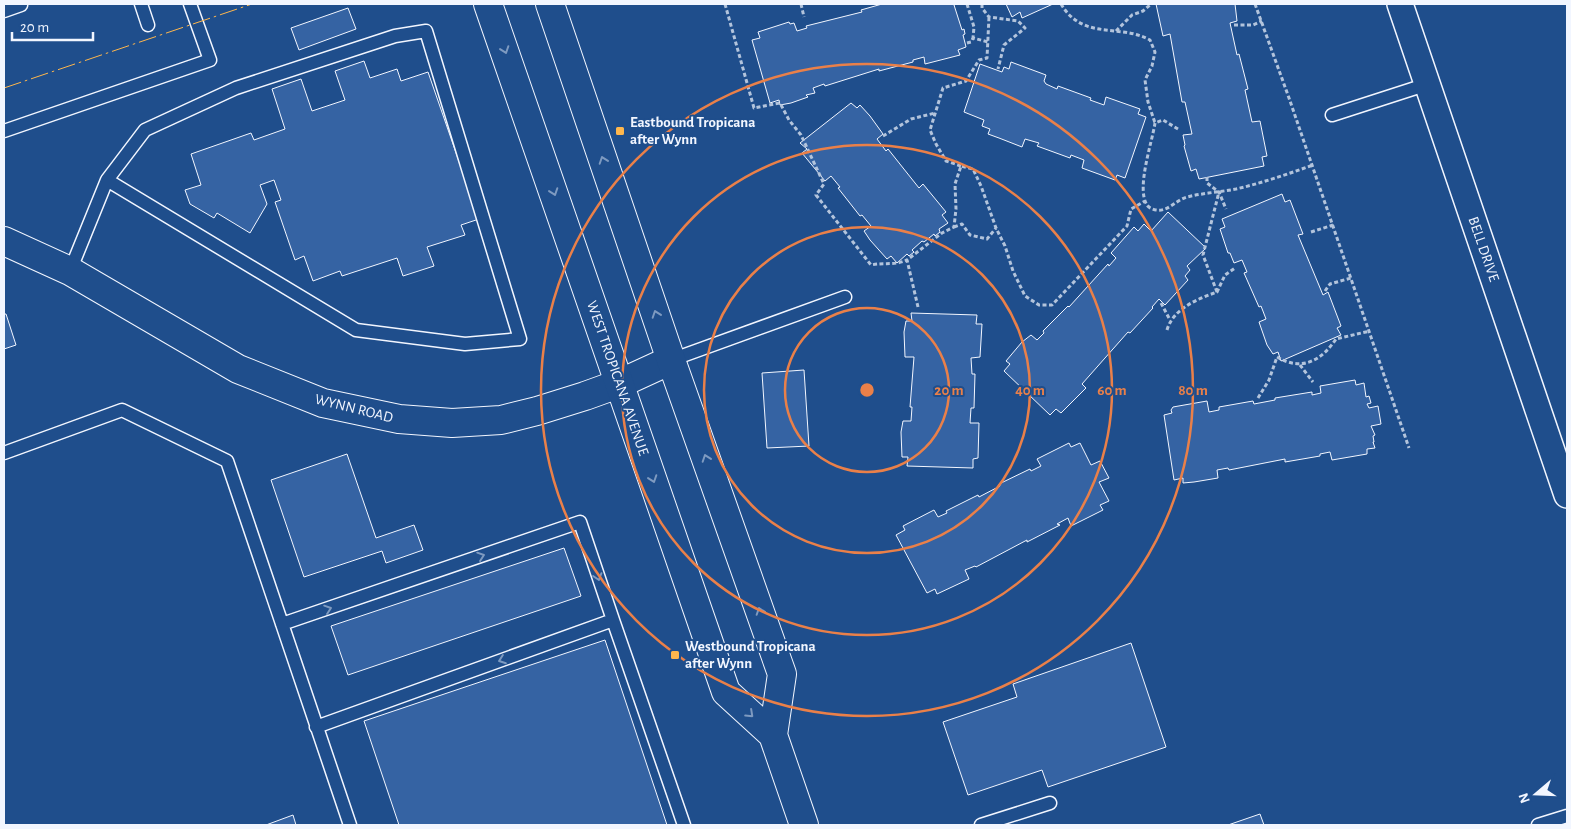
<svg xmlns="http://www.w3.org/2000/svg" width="1571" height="829" font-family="'Alegreya Sans',sans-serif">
	<rect width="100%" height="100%" fill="#1f4e8c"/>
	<path fill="#3563a3" stroke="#f2f6ff" d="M882,4H957L954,5L962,30L964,29L965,34L963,35L966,47L958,50L960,55L925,64L924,57L913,60V62L879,71V69L825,86L824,84L813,88L815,93L806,95L808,97L791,103L780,105L779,100L770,103L752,40L760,38L758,32L789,22L790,24L794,23L797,31L807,28L806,26L862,12L861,10Z
		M1006,4H1053L1022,18L1020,12L1012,17Z
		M1156,4H1235L1237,21L1230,23L1237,55L1239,54L1248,89L1245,90L1252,122L1260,121L1267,156L1262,157L1264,166L1199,179L1196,169L1191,171L1184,146L1185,145L1183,135L1192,134L1185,102H1182L1170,34L1163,36Z
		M348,8L356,29L299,50L291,28Z
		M364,61L370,78L397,69L401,81L428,72L479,219L461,225L465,235L427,247L434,266L403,276L397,258L342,276L340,271L313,281L304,256L295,260L275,202L281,200L274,180L260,185L267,204L250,233L217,213L214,218L190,204L185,190L201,185L191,154L251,133L254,140L285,129L272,89L301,79L312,111L345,100L335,71Z
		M1011,62L1046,75L1044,81L1046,84L1057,89L1058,86L1091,98L1090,100L1104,105L1106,97L1140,109L1138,114L1146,117L1125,178L1117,175L1115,180L1082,168L1084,160L1071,155L1070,158L1037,146L1039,143L1025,139L1022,147L999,138L988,134L990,129L982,126L984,120L964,112L980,64L1002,72L1004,67L1009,69Z
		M851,103L857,108L860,105L870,116L883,134L877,139L886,151L888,149L919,188L923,184L946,212L942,215L948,223L939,229L940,232L935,236L934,234L924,242L922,241L912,250L914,252L909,256L907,254L897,263L891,256L887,259L870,240L864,231L871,226L862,215L860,216L838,188L840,187L831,176L825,181L802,153L807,149L800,143Z
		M1282,194L1285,202L1290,200L1303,234L1298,235L1323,295L1328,292L1341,326L1337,328L1341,335L1281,361L1278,352L1273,354L1267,345L1259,322L1266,319L1261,306L1259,307L1244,273L1247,272L1242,260L1234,263L1230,253H1228L1220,229L1225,227L1222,219Z
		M1168,212L1206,248L1187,266L1190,270L1185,276L1188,280L1165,305L1159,299L1152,307L1153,308L1130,333L1128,332L1082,384L1086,388L1061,413L1056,409L1050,415L1004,371L1010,364L1006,361L1022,342L1031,335L1037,340L1044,333L1043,331L1068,306L1069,307L1108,264L1109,266L1116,258L1111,253L1134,227L1138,231L1144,224L1151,231Z
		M911,313L977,315L976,324H982L980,357L971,358L972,374H975L974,408H971L970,423H979L978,458L973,459V468L907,466L908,457H902L901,432L903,421H911L912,407H910L914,357H905L904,332L906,321H912Z
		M4,314H6L16,345L4,349Z
		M804,370L809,446L767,448L762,373Z
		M1355,380L1356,385L1364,383L1366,397L1369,396L1371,403L1367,404L1369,408L1378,406L1381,424L1371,426L1375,435L1373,436L1374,442H1373L1375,448L1367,449V454L1332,460L1330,452L1320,454V456L1285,462V459L1229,470L1228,468L1217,470L1218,478L1194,482L1183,483V478L1174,480L1164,415L1172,413L1171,410L1173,407L1207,401L1209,412L1219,410V407L1253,401L1254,404L1275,400V398L1312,392V395L1321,393L1320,386Z
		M1069,443L1071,447L1080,443L1091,465L1100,461L1109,478L1099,482L1109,501L1100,505L1103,510L1071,526L1068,518L1057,524L1060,525L1027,542V540L976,567L975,566L965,570L969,579L937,594L935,589L927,593L896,535L905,530L903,526L934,510L938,517L947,513L946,511L978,495L979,497L1000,486L999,484L1030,469L1031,471L1041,466L1037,459Z
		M347,454L376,538L414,525L423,550L386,563L382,551L304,577L271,480Z
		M564,548L581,596L348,675L331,626Z
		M605,640L667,825H399L364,721Z
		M1131,643L1166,747L1048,787L1042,770L968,795L943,722L1017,697L1013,684Z
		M1260,814L1264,825H1228Z
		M293,815L296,825H266Z"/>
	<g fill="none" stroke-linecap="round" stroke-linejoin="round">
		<g stroke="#f2f6ff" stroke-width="15">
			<path id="lane" d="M141,4L148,25
				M4,11L21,5
				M1332,115L1428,84
				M4,131L210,60L190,4
				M70,271L107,180L356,330L465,344L520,339L426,31L395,36L236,88L145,130L107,180
				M671,360L845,297
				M4,453L122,410L227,461L350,825
				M613,620L684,825
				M282,624L580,522L613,620L316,727
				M981,825L1050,803
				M1538,825L1567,816"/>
		</g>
		<g stroke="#f2f6ff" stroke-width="28">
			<path id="street" d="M1400,4L1567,495"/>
		</g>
		<g stroke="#f2f6ff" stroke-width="30">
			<path id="secondary" d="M4,241L70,271L238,369L323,403L399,419L452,423L501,420L537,411L585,396L621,383L671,360"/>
		</g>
		<g stroke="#f2f6ff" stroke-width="30">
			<path id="primary" d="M488,4L726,692L773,735
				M550,4L671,360L782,674L773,735L804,825"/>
		</g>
		<path stroke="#b3c4dc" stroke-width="3" stroke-dasharray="4 2.5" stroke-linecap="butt" d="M725,4L754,108L780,103L789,120L801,135L824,184L816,195L871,265C886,262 893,266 907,260
			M801,4L804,17
			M967,4L974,27L973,38
			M982,4V8L989,17L1018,21L1025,28L1004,45L998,69
			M1061,4C1083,41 1119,23 1150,40L1155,52L1152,66L1145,80L1148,102L1155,123
			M1255,4L1289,98L1409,448
			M1234,25H1253L1262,21
			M1116,31L1132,15L1143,11L1151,4
			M967,43L971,42L973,38L988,42
			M1178,129L1163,120L1155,123C1152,143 1136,188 1147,205C1148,207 1153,210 1156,210C1168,212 1176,200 1187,197C1203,193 1220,192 1236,189C1262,183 1288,174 1313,165
			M883,136L911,119L935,113
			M961,166L946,161L936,144L930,130L943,88L966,81L979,60L987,58L989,17
			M1207,177V183L1219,192L1226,209
			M954,227L962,224L970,235L987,239L996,228
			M1311,232L1333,225
			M1325,291L1330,284L1351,278
			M1217,292L1203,255L1219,192
			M1161,303L1170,320
			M918,307L907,260L942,233L954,227L956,209L955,184L961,166L973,169L981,186L996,228L1005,246L1013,271L1025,296L1039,305H1052L1127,226L1131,209L1145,201
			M1167,330C1173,309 1197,299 1217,292L1225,275L1235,268
			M1300,365L1313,382
			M1258,398L1269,380L1277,357C1302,372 1322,360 1336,339L1370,331"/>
		<use href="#lane" stroke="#1f4e8c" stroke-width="12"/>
		<use href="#street" stroke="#1f4e8c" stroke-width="25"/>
		<use href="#secondary" stroke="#1f4e8c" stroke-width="28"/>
		<use href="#primary" stroke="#1f4e8c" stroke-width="28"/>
		<path stroke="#ffb74d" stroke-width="1" stroke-dasharray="18 4 2.5 4" stroke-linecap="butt" d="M4,88L252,4"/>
	</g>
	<defs><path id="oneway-chevron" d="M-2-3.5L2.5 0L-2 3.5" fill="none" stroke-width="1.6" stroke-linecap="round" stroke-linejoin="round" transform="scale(1.25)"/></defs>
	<g stroke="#7e9ac0">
		<use href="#oneway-chevron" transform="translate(505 50) rotate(71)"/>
		<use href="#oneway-chevron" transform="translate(603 160) rotate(-109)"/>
		<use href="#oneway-chevron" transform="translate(554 192) rotate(71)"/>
		<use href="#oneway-chevron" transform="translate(656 314) rotate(-109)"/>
		<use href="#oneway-chevron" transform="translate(706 458) rotate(-109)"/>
		<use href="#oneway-chevron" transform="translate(653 479) rotate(71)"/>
		<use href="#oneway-chevron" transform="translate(481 556) rotate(-19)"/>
		<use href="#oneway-chevron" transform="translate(598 577) rotate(72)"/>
		<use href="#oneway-chevron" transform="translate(328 609) rotate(-19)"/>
		<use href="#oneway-chevron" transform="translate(760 611) rotate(-109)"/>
		<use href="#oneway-chevron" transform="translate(502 660) rotate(160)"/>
		<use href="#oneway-chevron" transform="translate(750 714) rotate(43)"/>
	</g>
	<g fill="none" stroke="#ea8049" stroke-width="2.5">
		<circle cx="867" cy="390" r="82"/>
		<circle cx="867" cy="390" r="163"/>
		<circle cx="867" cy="390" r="245"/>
		<circle cx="867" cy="390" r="326"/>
	</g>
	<g fill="#ffb74d" stroke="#1f4e8c" stroke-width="2">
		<rect x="615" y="126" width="10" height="10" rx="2.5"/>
		<rect x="670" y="650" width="10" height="10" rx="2.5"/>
	</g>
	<g text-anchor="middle" stroke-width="4" stroke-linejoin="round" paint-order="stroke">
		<g font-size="15" font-weight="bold" fill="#f2f6ff" stroke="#1f4e8c" text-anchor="start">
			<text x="630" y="127">Eastbound Tropicana<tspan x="630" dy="17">after Wynn</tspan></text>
			<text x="685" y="651">Westbound Tropicana<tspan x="685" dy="17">after Wynn</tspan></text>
		</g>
		<g font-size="15" fill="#f2f6ff" stroke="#1f4e8c">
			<text transform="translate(1484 249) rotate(71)" y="5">BELL DRIVE</text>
			<text transform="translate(618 378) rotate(71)" y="5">WEST TROPICANA AVENUE</text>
			<text transform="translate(354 408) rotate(14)" y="5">WYNN ROAD</text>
		</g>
	</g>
	<circle cx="867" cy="390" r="8" fill="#ea8049" stroke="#1f4e8c" stroke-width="2.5"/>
	<g font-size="15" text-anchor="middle" font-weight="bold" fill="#ea8049" stroke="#1f4e8c" stroke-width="4" stroke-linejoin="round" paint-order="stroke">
		<text x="949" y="395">20 m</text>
		<text x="1030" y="395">40 m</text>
		<text x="1112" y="395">60 m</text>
		<text x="1193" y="395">80 m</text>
	</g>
	<rect width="1571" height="829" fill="none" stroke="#f2f6ff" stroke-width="10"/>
	<g transform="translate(1536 794) rotate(251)" stroke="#1f4e8c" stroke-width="4" paint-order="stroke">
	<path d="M0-4L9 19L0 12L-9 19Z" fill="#f2f6ff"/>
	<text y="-8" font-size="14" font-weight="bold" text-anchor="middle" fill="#f2f6ff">N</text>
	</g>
	<path d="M12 32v8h81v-8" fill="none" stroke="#f2f6ff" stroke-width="2.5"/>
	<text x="20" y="32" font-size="15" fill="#f2f6ff" stroke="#1f4e8c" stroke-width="4" paint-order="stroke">20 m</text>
</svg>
